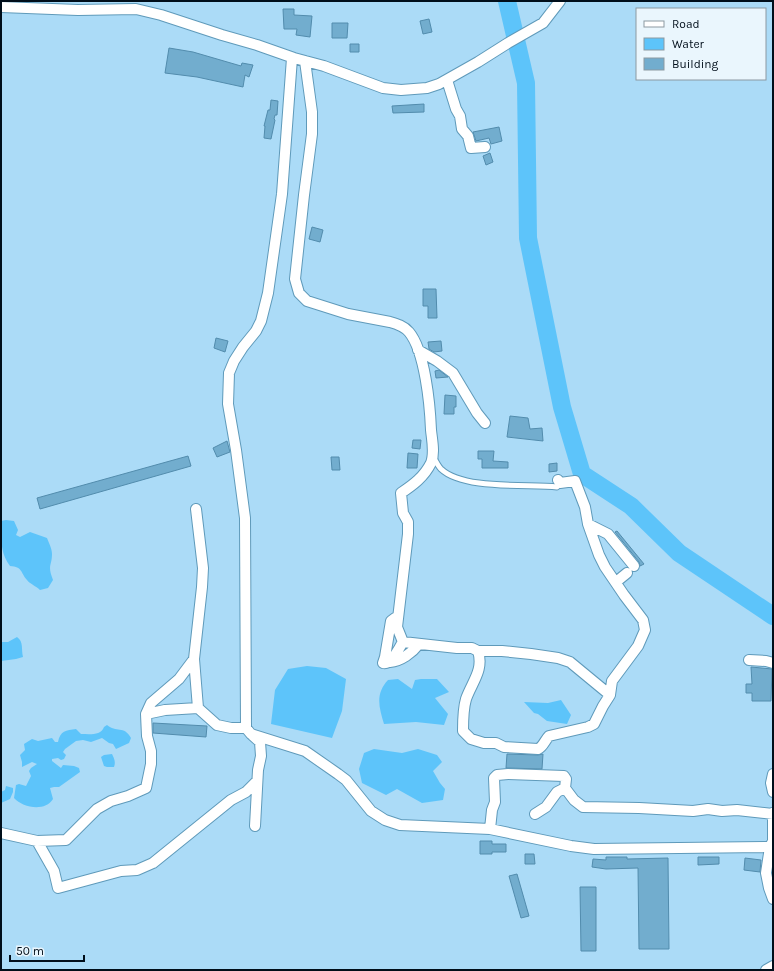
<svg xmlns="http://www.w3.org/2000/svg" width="774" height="971" font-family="Karla,sans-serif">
	<rect width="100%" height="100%" fill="#abdbf7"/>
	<path fill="#5dc4fa" d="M6,520L14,521L18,530L16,535L20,537L30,532L47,538C49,543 52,549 52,554C52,566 47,565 53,580L48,588L40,590C36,586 30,584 27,580C20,572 23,567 10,566C0,553 1,538 1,521Z
		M17,637C24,642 21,649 23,657L16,659L1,661V642H8Z
		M307,666L326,668L346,679L342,711L332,738L271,724L275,690L288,669Z
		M398,679L412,689L415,680L421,679H437L449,692L435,698L448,714L444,725L416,722L384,724C379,707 375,694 388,680Z
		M561,700L571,715L567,724L547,721L538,714L534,713L524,702L548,703Z
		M107,725C116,733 124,725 131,738L129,743L116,749L113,744L109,743L102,738L91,742L83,740L76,741L65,749L63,752L66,755L64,759L61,760L58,758L52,759V761L61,768L63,765L74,766L79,768L80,772L59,787H54L50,788L53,799C45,812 23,808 14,798L16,785L19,784L26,786L31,776L29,771L31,768L37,764L32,762L22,767V762L20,755L25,750L24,744L32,739L38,741L52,738L55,742H58C60,731 66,730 76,729L81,734C89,734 101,736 104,727Z
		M374,749L402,753L418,749L437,755L442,762L433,771L440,783L445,789L443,800L422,803L397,789L386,795L362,783L359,769L364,753Z
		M112,754C114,758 116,762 114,767H107L104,766L101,757L104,755Z
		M6,786L13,788V792L10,799L1,803V792L5,790Z"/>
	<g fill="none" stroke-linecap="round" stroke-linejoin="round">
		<path stroke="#5dc4fa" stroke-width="18" d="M507,1L526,83L528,238L562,407L582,474L631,506L679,553L773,616"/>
	</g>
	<path fill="#72adce" stroke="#528cad" d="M283,9H294V15L312,16L310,37L296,35L297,29H284Z
		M429,19L432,32L423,34L420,21Z
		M332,23H348L347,38H332Z
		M350,44H359V52H350Z
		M169,48L193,52L241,66L242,63L253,65L249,77L245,75L243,87L197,77L165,73Z
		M271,100L278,101L277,115H275L274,119L275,120L271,139L264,138L265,126H264L268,110H270Z
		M424,104V112L393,113L392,106Z
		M499,127L502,141L491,144L489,138L476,141L473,132Z
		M490,153L493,162L486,165L483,156Z
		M312,227L323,230L320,242L309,239Z
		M423,289H436L437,318H428V306H423Z
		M216,338L228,341L225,352L214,348Z
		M441,341L442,351L434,352L429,349L428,342Z
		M439,370L448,377L436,378L435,371Z
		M445,395L456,396V407H454V414H444Z
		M510,416L528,418L530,429L542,428L543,441L507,437Z
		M413,440H421L420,449L412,448Z
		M227,441L230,452L217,457L213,448Z
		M478,451H494L493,461L508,462V468H482V459H478Z
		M408,453L418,454L417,468H407Z
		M188,456L191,466L40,509L37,498Z
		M331,457H339L340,470H332Z
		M557,463V471L549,472V464Z
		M617,531L644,564L640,566L639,562L615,532Z
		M751,667L772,669L771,701H752V693H746V684H752Z
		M153,723L207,726L206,737L153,733Z
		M507,754L538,755L543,754L542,769L506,768Z
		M480,841H492V844H506V852H492V854H480Z
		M525,854H534L535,864H525Z
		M606,857H627V859L668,858L669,949H639L638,868L606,869L592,867L593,859L606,860Z
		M698,857H719V864L698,865Z
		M745,858L761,860L760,872L744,870Z
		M517,874L529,916L521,918L509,876Z
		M580,887H596V951H581Z"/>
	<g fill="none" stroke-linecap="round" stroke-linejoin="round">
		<g stroke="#5f9aba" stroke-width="7">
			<path id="service" d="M433,456C435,460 438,466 441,469C463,490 527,484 557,487L560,483"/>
		</g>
		<g stroke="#5f9aba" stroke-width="12">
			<path id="minor" d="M1,7L78,10L136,9L161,15L222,35L257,45L294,58L324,66L383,88L401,90L427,88L439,84L478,62L508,43L543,23L560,1
				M292,58L282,194L268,293L261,321L256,331L243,347L234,361L229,373L228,404L236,450L245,518L246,728L251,734L305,751L338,774L346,780L371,811L385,820L400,825L490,829L571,846L594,849L770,847
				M305,61L312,112V134L304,195L295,279L299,293L307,301L348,314L390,322C397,324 404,326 409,332C425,351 430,405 431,430C432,440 435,453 431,463C424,477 413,485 401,493L403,513L408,522V534L397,627L403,642L457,648H472L478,651C484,670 472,682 466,699C463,709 463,721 463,731L471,739L484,743H496L504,747L538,749C543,747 545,740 549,736L588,727L594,724L603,706L610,695L612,681L638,646L645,630L643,620L624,595L605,567L599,555L588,524L585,507L575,481L560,483L558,480
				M447,80L456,109L460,116L462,129L468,136L471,148L485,147
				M418,350L437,361L453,373L477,413L485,423
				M196,509L203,568L202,587L194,659L198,708L217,725L231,728H246
				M588,524L608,534L634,566
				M616,582L627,573
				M395,618L391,621L385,657L383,663C392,665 398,649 403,642
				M478,651H502L531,654L558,658L570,662L610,695
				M749,660L766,661L773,663
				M390,662C401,661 412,653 419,644
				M146,714L165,710L198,708
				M251,734L260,742L261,756L258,770L255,826
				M773,774L771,783L773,792
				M565,788L574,800L583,807L639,808L693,811L708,809L722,811L737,810L773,814
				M773,813V841L770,847L766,873L769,888L773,899
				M490,829L492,810L495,802L494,778L497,775L508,774L564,776L566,779L565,788L557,792L546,807L535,814
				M1,833L37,841L66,840L97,809L111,801L128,796L146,788L151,764V751L147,736L146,714L151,703L179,679L194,659
				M37,841L54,871L58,888L121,871L137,870L153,863L231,800L246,792L257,781
				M766,970L773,966"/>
		</g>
		<use href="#service" stroke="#fff" stroke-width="5"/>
		<use href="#minor" stroke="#fff" stroke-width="10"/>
	</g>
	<rect width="774" height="971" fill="none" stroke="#000e1a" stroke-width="4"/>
	<rect x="636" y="8" width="130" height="72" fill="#eaf6fd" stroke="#8c99a2"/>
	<rect x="644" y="21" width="20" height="6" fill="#ffffff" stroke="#8c99a2"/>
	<text x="672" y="28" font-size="12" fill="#000e1a">Road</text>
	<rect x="644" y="38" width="20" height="12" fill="#5dc4fa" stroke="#8c99a2"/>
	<text x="672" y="48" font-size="12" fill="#000e1a">Water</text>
	<rect x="644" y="58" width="20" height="12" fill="#72adce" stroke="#8c99a2"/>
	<text x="672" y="68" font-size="12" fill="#000e1a">Building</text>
	<path d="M10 955v6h74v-6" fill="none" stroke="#000e1a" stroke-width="2"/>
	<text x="16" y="955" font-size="12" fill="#000e1a" stroke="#eaf6fd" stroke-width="3" paint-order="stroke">50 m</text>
</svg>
